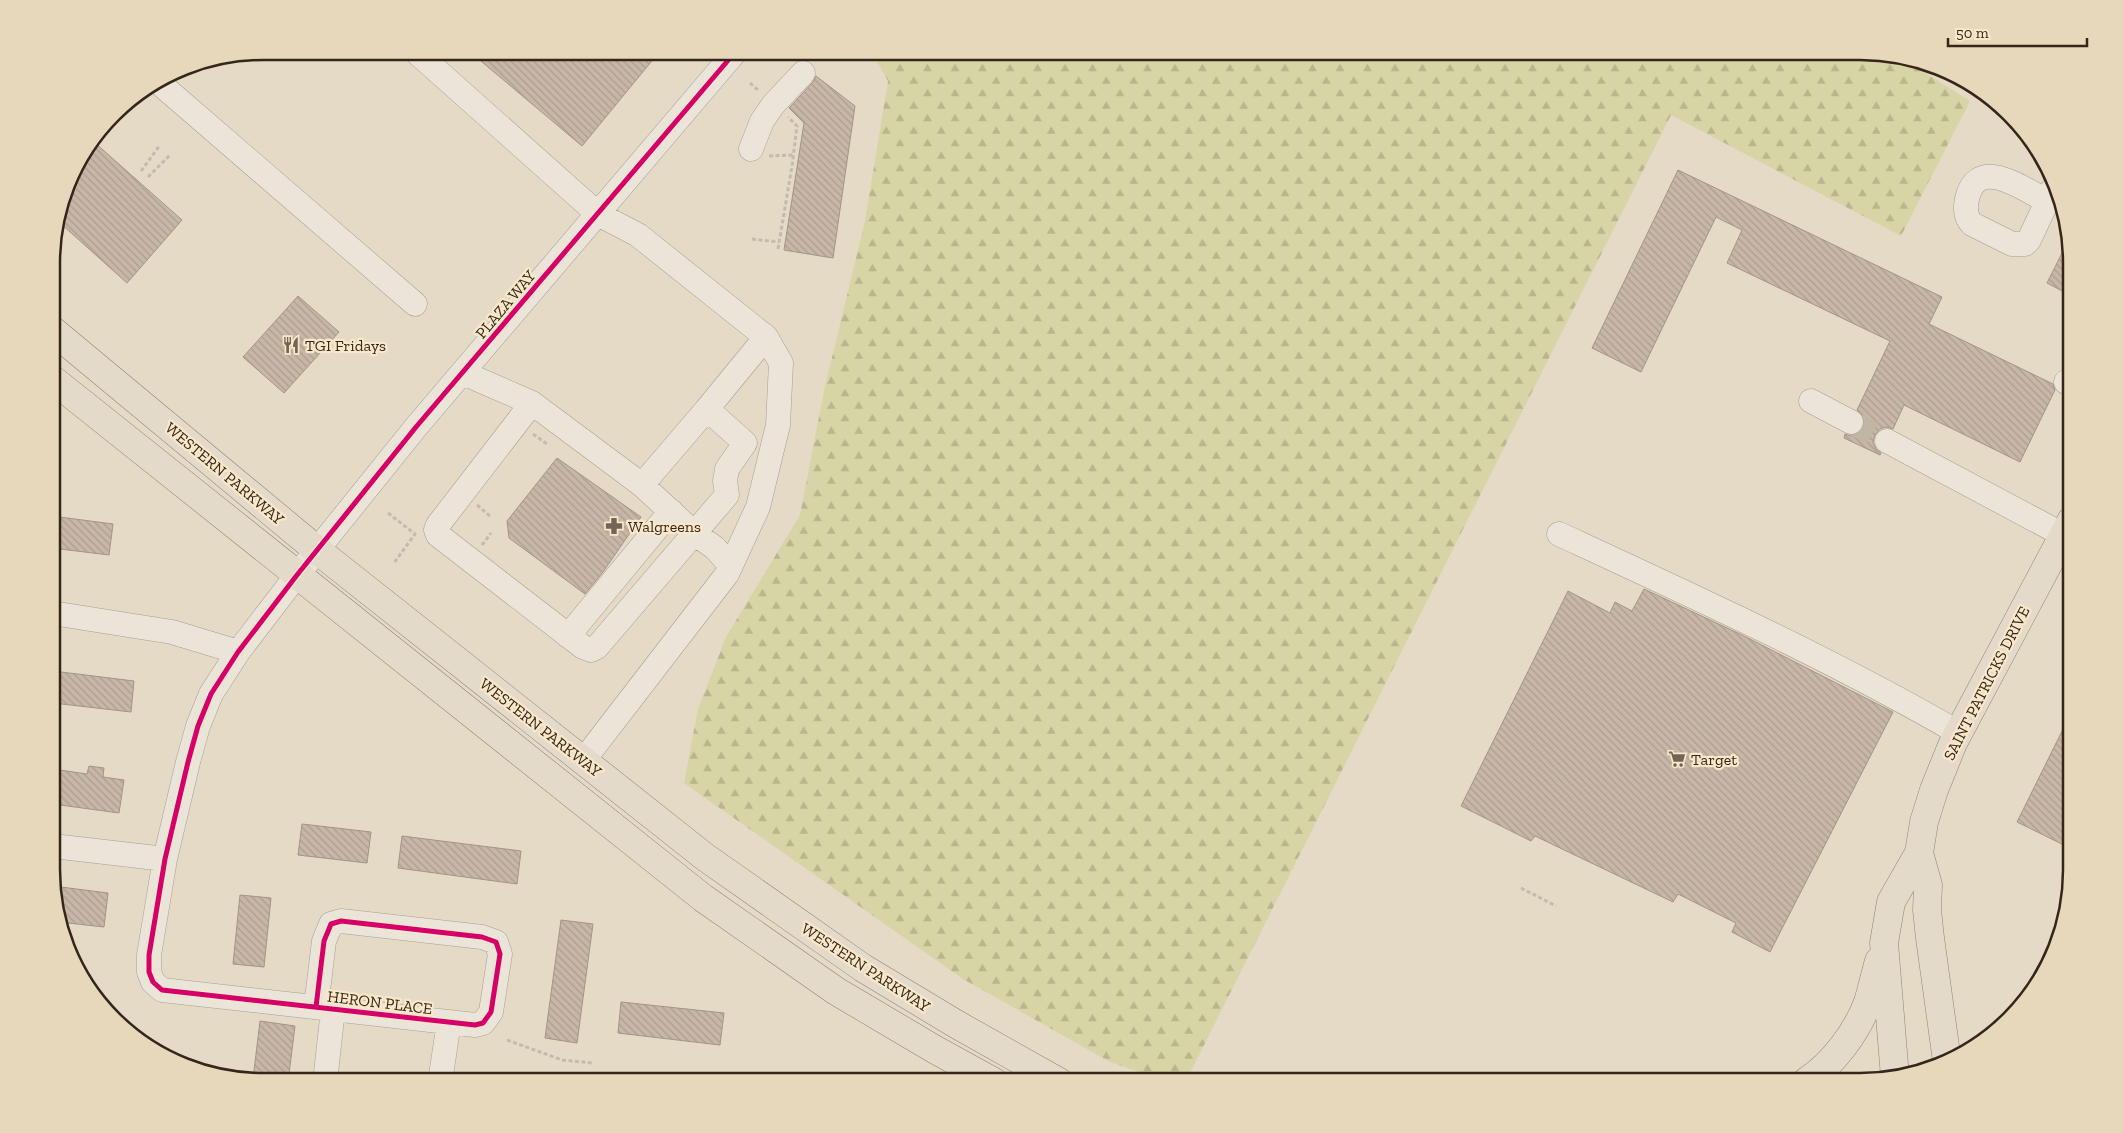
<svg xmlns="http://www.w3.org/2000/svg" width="2123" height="1133" font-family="'Zilla Slab',serif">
	<defs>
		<pattern id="forest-firs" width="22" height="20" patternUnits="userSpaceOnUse" patternTransform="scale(1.25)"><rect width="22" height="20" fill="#d7d4a6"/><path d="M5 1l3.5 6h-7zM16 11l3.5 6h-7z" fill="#b9b68e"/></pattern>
		<pattern id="building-back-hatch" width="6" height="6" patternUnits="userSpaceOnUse" patternTransform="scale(1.25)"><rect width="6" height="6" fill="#c8b7a7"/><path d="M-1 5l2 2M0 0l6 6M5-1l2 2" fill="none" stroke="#ac9d8f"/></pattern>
	</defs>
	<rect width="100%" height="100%" fill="#e4dac6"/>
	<path fill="url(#forest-firs)" d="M871,51H1860L1908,62L1970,101L1901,236L1671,115L1186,1081L1168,1082L1110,1062L963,979L684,783L698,709L726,637L800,515L824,391L865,221L888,81Z"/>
	<path fill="url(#building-back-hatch)" stroke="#a39486" d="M469,51H660L582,146Z
		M816,76L855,106L833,258L784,250L804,123L789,108L813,82Z
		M94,142L182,220L127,283L59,222L73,169Z
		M1678,170L1942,297L1929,324L2053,384L2055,390L2020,462L1904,405L1893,429L1886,427L1880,429L1875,435L1873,442L1876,449L1881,453L1880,455L1844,438L1845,434L1851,436L1858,434L1863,428L1865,422L1863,415L1857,410L1890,341L1727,263L1742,230L1716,217L1641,372L1592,348Z
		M2070,237V295L2047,283Z
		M298,296L339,332L284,393L243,357Z
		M557,458L641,517L603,572L585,594L509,538L507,521Z
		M52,516L113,524L109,555L52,548Z
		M1644,589L1742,635L1893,712L1770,952L1732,932L1736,923L1678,894L1673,902L1535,836L1531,841L1461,806L1568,591L1610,613L1615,602L1632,611Z
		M53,671L134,681L131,712L53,703Z
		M2071,713L2072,849L2017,822Z
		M89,766L104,768L103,777L124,780L119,813L53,804V769L87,774Z
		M302,824L371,832L367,863L298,855Z
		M402,836L521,851L517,884L398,868Z
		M53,886L108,893L104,927L59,922L53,898Z
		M240,895L271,898L264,967L233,964Z
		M561,920L593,924L577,1043L545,1038Z
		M621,1002L724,1013L720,1045L618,1033Z
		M260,1021L295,1026L288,1082H263L253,1079Z"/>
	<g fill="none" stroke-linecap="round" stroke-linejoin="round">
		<path stroke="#c1b6a3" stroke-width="24" stroke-dasharray="24 12" stroke-linecap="butt" d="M1851,422L1887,441"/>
		<g stroke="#a89e90" stroke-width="25">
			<path id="minor" d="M415,51L598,214L638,235L766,337L781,363L778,425L758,507L727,574L583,761
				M158,82L415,304
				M751,149L762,121L773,105L803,73
				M2047,201C2023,189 1977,154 1967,199C1965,208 1965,217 1972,224L2012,244H2025L2029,240L2053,189
				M463,373L532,403L438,525L436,530L438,535L583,647L591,650L597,647L727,495L725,481L727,469L745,443L707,409L642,485L532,403
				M2066,382L2070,384
				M1811,401L1851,422
				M707,409L766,337
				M1887,441L2071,539
				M642,485L694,533L715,548L731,566
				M1559,534C1693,596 1831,659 1959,733
				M52,613L172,632L238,652
				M568,636L671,511
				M53,846L165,859
				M316,1007L324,941L331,924L341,921L482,937L496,942L500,954L491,1012L483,1023L475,1025L162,990L153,982L149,972V955L165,859L188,762L198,726L211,694L238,652L297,575L416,427L736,51
				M325,1082L333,1009
				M440,1082L449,1022"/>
		</g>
		<g stroke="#8d8477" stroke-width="29">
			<path id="major" d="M52,330L317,550L705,857L863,968L956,1024L1059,1082
				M52,379L703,898L836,991L934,1049L994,1082
				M1919,853L1928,885L1927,910L1930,938L1947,1061
				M1895,1077L1884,943L1891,902L1919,853L1924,822L1934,790L1953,743L2071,521
				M1807,1081C1833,1064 1857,1032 1868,1002C1872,989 1875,975 1879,961"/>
		</g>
		<path stroke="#c3bbb0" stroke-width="3" stroke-dasharray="4 2.5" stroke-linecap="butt" d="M750,83L759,91
			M769,156L793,155
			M141,171L160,145
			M148,177L171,154
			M752,239L779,242
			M778,249L792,166L797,126L788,117
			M533,434L547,444
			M477,505L490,516
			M388,513L415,534L394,563
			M482,545L491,533
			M1521,888L1556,906
			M507,1040L562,1060L593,1063"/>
		<use href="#minor" stroke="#ebe4d9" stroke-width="24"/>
		<use href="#major" stroke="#e3dac9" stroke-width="28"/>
		<g stroke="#f8e8c9" stroke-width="8">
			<path id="cycleway" d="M316,1007L324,941L331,924L341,921L482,937L496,942L500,954L491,1012L483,1023L475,1025L162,990L153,982L149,972V955L165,859L188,762L198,726L211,694L238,652L297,575L416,427L736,51"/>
		</g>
		<use href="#cycleway" stroke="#d6006c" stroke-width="5"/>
	</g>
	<defs>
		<g id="restaurant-bare" transform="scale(1.35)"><path d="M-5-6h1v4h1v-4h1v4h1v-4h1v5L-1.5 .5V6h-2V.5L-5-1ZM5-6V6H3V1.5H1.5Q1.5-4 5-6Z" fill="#736456" stroke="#f8e8c9" stroke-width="2.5" paint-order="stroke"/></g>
		<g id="pharmacy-bare" transform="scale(1.35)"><path d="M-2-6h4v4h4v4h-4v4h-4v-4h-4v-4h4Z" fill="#736456" stroke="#f8e8c9" stroke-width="2.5" paint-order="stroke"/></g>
		<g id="supermarket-bare" transform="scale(1.35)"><path d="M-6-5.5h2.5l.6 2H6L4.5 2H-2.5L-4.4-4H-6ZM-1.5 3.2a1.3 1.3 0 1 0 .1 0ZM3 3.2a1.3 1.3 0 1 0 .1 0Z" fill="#736456" stroke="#f8e8c9" stroke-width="2.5" paint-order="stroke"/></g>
	</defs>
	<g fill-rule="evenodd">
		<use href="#restaurant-bare" x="291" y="345"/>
		<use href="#pharmacy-bare" x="614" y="526"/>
		<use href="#supermarket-bare" x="1677" y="759"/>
	</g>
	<g text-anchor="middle" stroke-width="4.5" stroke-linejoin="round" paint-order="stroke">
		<g font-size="16" fill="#362519" stroke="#f8e8c9">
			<text transform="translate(505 304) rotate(-50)" y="6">PLAZA WAY</text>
			<text transform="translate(225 473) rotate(40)" y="6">WESTERN PARKWAY</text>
			<text transform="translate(1986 683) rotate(-63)" y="6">SAINT PATRICKS DRIVE</text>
			<text transform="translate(541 727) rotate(38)" y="6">WESTERN PARKWAY</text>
			<text transform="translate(866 967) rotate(33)" y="6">WESTERN PARKWAY</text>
			<text transform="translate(380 1002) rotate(7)" y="6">HERON PLACE</text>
		</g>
		<g font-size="16" fill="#362519" stroke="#f8e8c9" text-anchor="start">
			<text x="305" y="351">TGI Fridays</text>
			<text x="628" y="532">Walgreens</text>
			<text x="1691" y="765">Target</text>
		</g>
	</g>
	<path d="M0 0H2123V1133H0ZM263 60H1860A203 203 0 0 1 2063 263V870A203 203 0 0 1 1860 1073H263A203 203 0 0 1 60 870V263A203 203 0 0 1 263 60Z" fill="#e8d8bb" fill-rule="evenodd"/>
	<path fill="none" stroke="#362519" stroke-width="2.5" d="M263 60H1860A203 203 0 0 1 2063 263V870A203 203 0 0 1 1860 1073H263A203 203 0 0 1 60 870V263A203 203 0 0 1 263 60Z"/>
	<path d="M1948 38v8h139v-8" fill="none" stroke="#362519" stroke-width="2.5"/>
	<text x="1956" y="38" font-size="15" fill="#362519" stroke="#f8e8c9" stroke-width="4" paint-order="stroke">50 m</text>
</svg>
